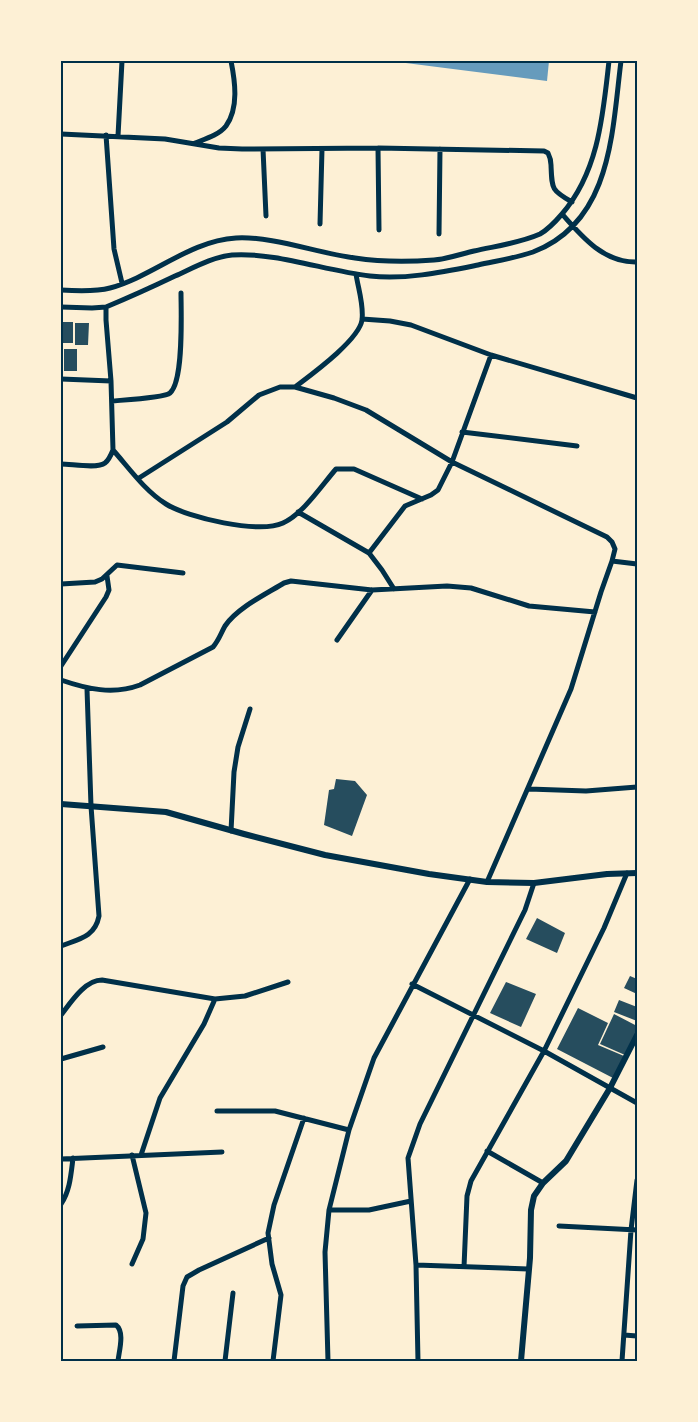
<svg xmlns="http://www.w3.org/2000/svg" width="698" height="1422" font-family="'DejaVu Sans',sans-serif">
	<rect width="100%" height="100%" fill="#fdf0d5"/>
	<path fill="#669bbc" d="M390,61H549L547,81Z"/>
	<path fill="#264d5e" d="M61,322H73V343H61Z
		M75,323H89L88,345H75Z
		M64,349H77V371H64Z
		M336,779L355,781L367,795L352,836L324,825L329,790L334,789Z
		M537,918L565,933L557,953L526,939Z
		M630,976L637,979V994L624,988Z
		M506,982L536,994L521,1027L490,1013Z
		M619,1000L637,1007V1021L614,1012Z
		M578,1008L608,1023L598,1045L624,1056L613,1078L557,1049Z
		M614,1014L637,1026V1031L625,1055L600,1044Z"/>
	<g fill="none" stroke-linecap="round" stroke-linejoin="round">
		<path stroke="#003049" stroke-width="5" d="M61,134L165,139L219,148L242,149L378,148L544,151L548,153C550,157 551,160 551,165C552,189 551,190 572,202
			M106,135L114,249L122,283
			M118,136L122,61
			M195,143C205,139 219,135 226,126C239,108 235,81 231,61
			M378,148L379,230
			M263,149L266,216
			M562,214C582,237 604,263 637,262
			M320,224L322,149
			M439,234L440,149
			M61,290C77,291 95,292 110,288C154,276 189,241 236,238C273,236 317,253 355,258C381,262 408,262 434,260C447,259 461,254 474,251C496,246 520,243 540,234C549,229 556,221 562,214C599,171 603,114 609,61
			M61,307L92,308L106,307C130,297 152,287 175,276C193,268 212,257 232,255C275,252 326,271 370,276C405,280 443,272 478,265C496,261 516,258 533,252C612,222 612,132 621,61
			M362,319L390,321L411,325L491,355L637,398
			M61,379L111,381
			M295,387C312,374 359,340 362,320C364,305 358,288 356,274
			M112,401C123,400 164,398 170,393C184,381 181,312 181,293
			M462,432L577,446
			M113,450C129,468 145,491 166,504C188,518 259,534 283,523C303,514 322,485 336,469H354L422,499
			M61,464C72,464 97,469 105,463C109,460 111,455 113,450L111,381L106,320V307
			M139,478L227,422L259,395L280,387H295L334,398L366,410L452,462L607,537L612,542L615,549L612,561L601,592L571,689L487,882
			M298,512L369,553L382,570L394,589
			M369,553L405,506L431,495L438,490L452,462L491,355
			M612,561L637,564
			M61,584L95,582L102,579L117,565L183,573
			M337,640L372,590
			M61,666L106,597L109,590L107,576
			M61,680C87,689 113,695 140,685L213,647C219,640 221,633 225,626C237,608 266,594 284,583L291,581L372,590L447,586L471,588L529,606L595,612
			M529,789L586,791L637,787
			M231,831L234,772L238,747L250,709
			M61,946C79,939 95,937 99,916L91,806L87,689
			M412,984L544,1051L637,1103
			M61,1015C71,1002 85,980 102,980L215,999L245,996L288,982
			M61,1059L103,1047
			M217,1111H275L349,1130
			M487,1151L543,1183
			M141,1155L160,1098L204,1024L215,999
			M61,1159L222,1152
			M61,1204C70,1191 71,1174 73,1158
			M329,1210H369L411,1201
			M559,1226L637,1230
			M132,1264L143,1239L146,1213L132,1155
			M416,1265L528,1269
			M464,1267L467,1196L471,1181L544,1051L604,928L627,873
			M77,1326L116,1325C125,1332 119,1351 118,1361
			M624,1335L637,1336
			M174,1361L183,1286L187,1277L199,1270L269,1238
			M225,1361L233,1293
			M273,1361L281,1295L272,1264L268,1233L274,1205L304,1118
			M328,1361L325,1252L329,1210L349,1130L374,1058L470,879
			M418,1361L416,1265L408,1158L420,1124L525,910L534,883
			M622,1361L631,1230L637,1180"/>
		<path stroke="#003049" stroke-width="6" d="M61,804L166,812L244,834L325,855L429,874L487,882L534,883L607,874L637,873
			M521,1361L530,1258L531,1210L534,1196L543,1183L566,1161L610,1088L637,1035"/>
	</g>
	<rect width="698" height="1422" fill="none" stroke="#fdf0d5" stroke-width="125"/>
	<rect x="62" y="62" width="574" height="1298" fill="none" stroke="#003049" stroke-width="2"/>
</svg>
